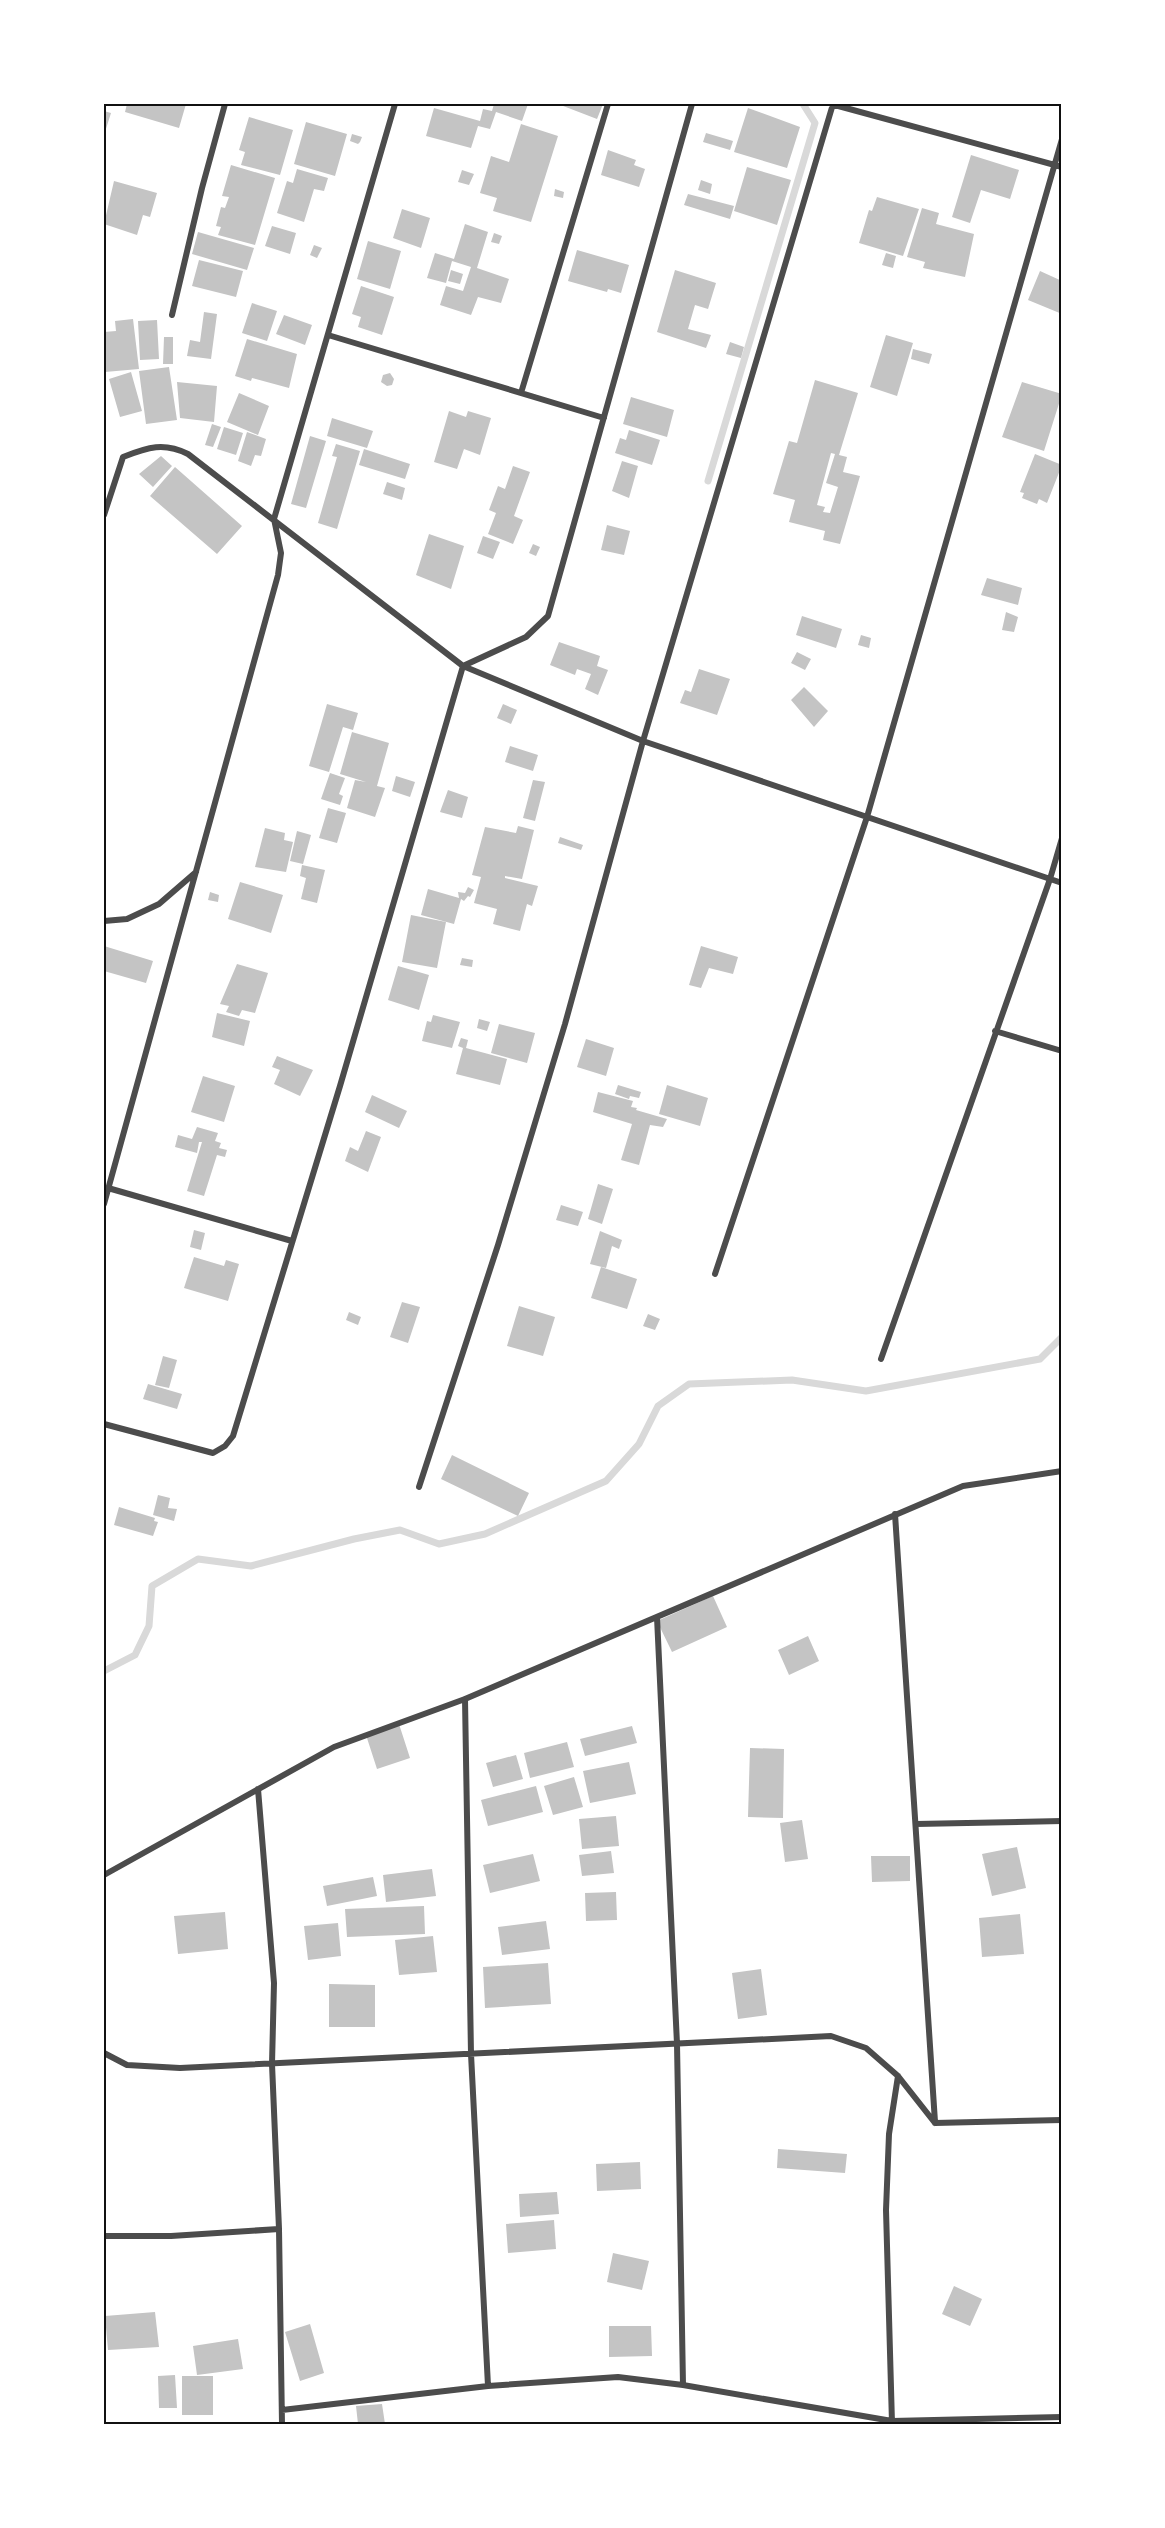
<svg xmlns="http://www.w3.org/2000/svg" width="1165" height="2528" font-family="'Fira Sans Condensed',sans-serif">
	<rect width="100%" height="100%" fill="#fff"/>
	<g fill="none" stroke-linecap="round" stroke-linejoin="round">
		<path stroke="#d9d9d9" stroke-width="7" d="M708,481L815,123L803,104
			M104,1671L135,1655L149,1626L152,1586L198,1559L251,1566L354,1539L400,1530L439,1544L485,1534L606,1481L639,1444L658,1406L689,1384L792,1380L866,1391L1040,1359L1062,1337"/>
	</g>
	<path fill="#c4c4c4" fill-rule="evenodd" d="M127,104H186L179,128L125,112Z
		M494,104H528L522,121L496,112L490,129L478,126L471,148L426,136L434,108L480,121L483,109L492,111Z
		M558,104H603L597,119Z
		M748,108L800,127L787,168L734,152Z
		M104,111L111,113L104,135Z
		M249,117L293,130L280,175L241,165L245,152L239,150Z
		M306,122L347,134L335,176L294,164Z
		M521,124L558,136L531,222L493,211L497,198L480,193L491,156L509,162Z
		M706,133L733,141L730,150L703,142Z
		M352,134L362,137L360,142L358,144L350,141Z
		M608,150L636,160L634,165L645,169L639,187L601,175Z
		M971,155L1019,170L1010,199L981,190L970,223L952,217Z
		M231,165L275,178L255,245L218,235L221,227L216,226L221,207L225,208L229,197L222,196Z
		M747,167L791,180L777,225L734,211Z
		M297,169L328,178L324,191L314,189L304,222L277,213L287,181L293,183Z
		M462,170L474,174L469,185L458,182Z
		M701,180L712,184L710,194L698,190Z
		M114,181L157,193L150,217L143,215L137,235L104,224Z
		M555,189L564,192L563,198L554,196Z
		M688,194L734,206L730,219L684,205Z
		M877,197L919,209L903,256L859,243L869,210L872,211Z
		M922,208L939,213L936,224L974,234L965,277L923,268L925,262L907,257Z
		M402,209L430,218L421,248L393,238Z
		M465,224L488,232L477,268L509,279L501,303L478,297L471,315L440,305L446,286L463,291L471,267L452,261L446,283L427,278L435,253L454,259Z
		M272,226L296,233L290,254L265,246Z
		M198,232L254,248L247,270L192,254Z
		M494,233L502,236L499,244L491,242Z
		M368,241L401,251L390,289L357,279Z
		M314,245L322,248L317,258L310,255Z
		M577,250L629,265L621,293L608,289L607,292L568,281Z
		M886,253L896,256L893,268L882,265Z
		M199,260L243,271L236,297L192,286Z
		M451,270L463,274L460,284L448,281Z
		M675,270L716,283L708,309L695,305L688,329L711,335L706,348L657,332Z
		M1040,271L1062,281V314L1028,300Z
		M361,286L394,297L382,335L358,327L361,317L352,314Z
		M252,303L277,311L267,341L242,333Z
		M204,312L217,314L211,359L187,356L190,340L200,342Z
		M284,315L312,325L305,345L276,334Z
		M133,319L139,369L105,372L104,332L116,331L115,321Z
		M157,320L159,359L140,360L138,321Z
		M886,335L913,343L897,396L870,387Z
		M164,337H173V364H163Z
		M247,339L297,354L289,388L252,378L251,381L235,376Z
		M730,342L744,347L741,358L726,354Z
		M913,349L932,354L929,364L911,359Z
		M169,367L177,420L146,424L139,371Z
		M131,372L142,411L120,417L109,379Z
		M390,373L394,379L392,385L387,386L381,382L383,375Z
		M815,380L858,393L839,455L847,457L843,472L860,476L840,544L823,540L825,531L789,522L795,500L773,494L789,441L797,443ZM831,453L835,454L826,483L838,487L830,513L823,512L825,507L817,505Z
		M177,382L217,386L214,422L180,418Z
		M1022,382L1062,394L1044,451L1002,437Z
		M239,393L269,406L258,435L227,422Z
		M631,397L674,410L667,437L623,424Z
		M449,411L466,417L468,411L491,418L480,455L464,449L457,469L434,462Z
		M332,418L373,431L367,448L327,436Z
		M212,424L221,427L213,447L205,445Z
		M224,427L243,433L236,455L217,449Z
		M629,430L660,440L652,465L615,453L620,438L626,440Z
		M247,432L266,439L261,456L255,455L251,466L238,461Z
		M310,436L326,441L306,508L291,504Z
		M336,444L360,451L337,529L318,523L337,457L332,456Z
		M364,449L410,464L405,479L359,465Z
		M1035,454L1062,465L1047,503L1039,499L1037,504L1022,498L1024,493L1020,492Z
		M161,456L172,466L153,487L139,474Z
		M622,461L638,466L629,498L612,491Z
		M513,466L530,472L514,516L523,520L513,544L488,534L496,513L489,510L498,486L505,489Z
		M175,467L242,526L217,554L150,496Z
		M387,482L405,488L402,500L383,494Z
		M607,525L630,531L624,555L601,550Z
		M429,534L464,546L451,589L416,575Z
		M483,536L500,542L493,559L477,553Z
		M533,544L540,547L536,556L529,553Z
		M987,578L1022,588L1018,605L981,595Z
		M1006,612L1018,617L1014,632L1002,630Z
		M802,616L842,629L836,648L796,635Z
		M861,635L871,638L869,648L858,645Z
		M559,642L600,656L597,666L608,670L598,695L585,689L591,674L577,669L575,675L550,665Z
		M797,652L811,659L805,670L791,663Z
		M699,669L730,679L717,715L680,703L685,690L691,692Z
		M804,687L828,711L814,727L791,700Z
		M327,704L358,713L353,730L343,727L329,772L309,766Z
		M503,704L517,710L511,724L497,718Z
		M352,732L389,743L377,786L385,788L375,817L347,808L355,780L366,782L340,774Z
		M510,746L538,755L533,771L505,762Z
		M330,773L345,778L339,794L343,796L340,805L321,799Z
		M396,776L415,782L410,797L392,791Z
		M533,780L545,782L535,821L523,818Z
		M448,790L468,797L462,818L440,812Z
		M328,808L346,813L337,843L319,838Z
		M518,826L534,830L522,879L505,876V878L538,886L532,906L527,904L520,931L493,924L497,909L474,903L481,877L472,875L485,827L516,833Z
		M265,828L285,833L284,840L293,842L286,872L255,867Z
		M297,831L311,835L303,864L290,861Z
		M560,837L583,845L581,850L558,843Z
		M302,865L325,870L317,903L301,899L306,878L300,876Z
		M240,882L283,895L271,933L228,919Z
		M468,887L474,890L470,897L468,896L464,901L461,899L454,924L421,915L428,889L459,898L458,892L465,893Z
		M210,892L219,895L218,902L208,900Z
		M411,915L446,922L437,968L402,962Z
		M104,946L153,961L146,983L104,971Z
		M701,946L738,957L733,974L709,968L701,988L689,985Z
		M462,958L473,960L472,967L460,965Z
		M237,964L268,973L255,1013L242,1010L239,1016L226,1012L229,1006L220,1004Z
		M398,966L429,975L419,1010L388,1000Z
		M217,1013L250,1021L244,1046L212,1037Z
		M433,1015L460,1022L452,1048L422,1041L427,1021L431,1022Z
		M479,1019L490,1022L487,1031L477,1028Z
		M499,1024L535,1033L527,1063L491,1053Z
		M461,1038L468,1040L466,1048L507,1059L500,1085L456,1074L463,1048L458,1046Z
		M586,1039L614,1048L606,1076L577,1067Z
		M277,1056L313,1070L300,1096L274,1084L280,1070L272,1067Z
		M203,1076L235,1086L224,1122L191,1112Z
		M618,1085L641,1092L639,1098L630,1096L629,1099L615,1094Z
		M667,1085L708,1098L700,1126L659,1114Z
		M598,1092L633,1101L631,1107L637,1108L636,1110L667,1119L663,1127L650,1125L639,1165L621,1160L632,1124L593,1112Z
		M372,1095L407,1111L399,1128L365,1112Z
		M197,1127L218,1133L215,1141L221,1143L219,1148L227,1150L225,1157L217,1155L204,1196L187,1191L202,1142H199L197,1153L175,1147L178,1135L192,1139Z
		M366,1131L381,1137L368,1172L345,1161L350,1147L358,1151Z
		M598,1184L613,1189L602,1224L588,1219Z
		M561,1205L583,1212L578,1226L556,1220Z
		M194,1230L205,1233L201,1250L190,1247Z
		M600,1231L622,1240L619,1249L612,1246L606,1268L590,1264Z
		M194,1257L224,1266L226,1260L239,1264L228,1301L184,1288Z
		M601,1267L637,1279L627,1309L591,1298Z
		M402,1302L420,1307L408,1343L390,1337Z
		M519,1306L555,1317L543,1356L507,1346Z
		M349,1312L361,1317L358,1325L346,1320Z
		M648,1314L660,1319L655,1330L643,1326Z
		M163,1356L177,1360L169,1388L155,1385Z
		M148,1384L182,1394L177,1409L143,1399Z
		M452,1455L529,1493L518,1516L441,1479Z
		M158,1495L170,1498L168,1508L177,1509L174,1521L153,1515Z
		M119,1507L155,1518L154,1521L158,1522L153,1536L114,1525Z
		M713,1596L727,1627L672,1652L657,1621Z
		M808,1636L819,1661L789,1675L778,1650Z
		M399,1724L410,1758L377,1769L366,1735Z
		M632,1726L637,1743L585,1756L580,1739Z
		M567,1742L574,1767L530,1778L524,1753Z
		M750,1748L784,1749L783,1818L748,1817Z
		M516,1755L523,1779L493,1787L486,1763Z
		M629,1762L636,1794L590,1803L583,1771Z
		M574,1777L583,1807L553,1815L544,1786Z
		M536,1786L543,1812L488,1826L481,1800Z
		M616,1816L619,1846L582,1849L579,1819Z
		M802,1820L808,1859L785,1862L780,1823Z
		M1017,1847L1026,1888L992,1896L982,1854Z
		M611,1851L614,1873L582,1876L579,1855Z
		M533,1854L540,1881L490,1893L483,1865Z
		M871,1856H910V1881L872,1882Z
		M432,1869L436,1896L386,1902L383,1875Z
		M373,1877L377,1896L327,1906L323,1886Z
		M616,1892L617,1920L586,1921L585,1893Z
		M424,1906L425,1934L347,1937L345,1909Z
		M225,1912L228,1949L178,1954L174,1916Z
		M1020,1914L1024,1954L982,1957L979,1918Z
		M546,1921L550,1949L502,1955L498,1927Z
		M338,1923L341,1956L308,1960L304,1926Z
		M433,1936L437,1972L399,1975L395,1940Z
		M548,1963L551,2004L485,2008L483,1967Z
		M761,1969L767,2015L738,2019L732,1973Z
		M329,1984L375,1985V2027H329Z
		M778,2149L847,2154L845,2173L777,2168Z
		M640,2162L641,2189L597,2191L596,2164Z
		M557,2192L559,2214L520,2217L519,2194Z
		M554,2220L556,2249L508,2253L506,2224Z
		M613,2253L649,2261L642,2290L607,2282Z
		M954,2286L982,2299L970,2326L942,2314Z
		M155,2312L159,2347L108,2350L105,2316Z
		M310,2324L324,2373L300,2381L285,2332Z
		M609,2326H651L652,2356L609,2357Z
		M238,2339L243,2369L197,2375L193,2346Z
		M175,2375L177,2408H159L158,2376Z
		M182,2376H213V2415H182Z
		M382,2404L385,2424H358L356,2406Z"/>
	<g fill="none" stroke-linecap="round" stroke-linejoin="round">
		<path stroke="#4c4c4c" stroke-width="6" d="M831,104L1062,167
			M172,315L202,188L225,104
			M328,335L604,418
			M521,393L608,104
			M104,515L123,457C148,447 164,442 188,454L463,666L643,741L1062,883
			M104,921L127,919L159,904L196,872
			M995,1031L1062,1051
			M108,1188L292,1241
			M104,1204L278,575L281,553L274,519L395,104
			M715,1274L867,817L1062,139
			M881,1359L1050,879L1062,838
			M104,1424L213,1453L225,1446L233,1436L340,1086L463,666L526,637L548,616L692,104
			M419,1487L498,1245L565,1024L643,741L833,104
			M895,1514L935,2122
			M657,1617L677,2044L683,2385
			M465,1699L471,2054L488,2386
			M258,1789L274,1983L272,2064L279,2229L282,2424
			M916,1824L1062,1821
			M104,1875L334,1747L465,1699L963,1486L1062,1471
			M104,2053L127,2065L180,2068L831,2036L866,2048L898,2076L935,2123
			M935,2123L1062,2120
			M104,2236H171L279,2229
			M282,2410L488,2386L618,2377L683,2385L892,2421L1062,2417
			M892,2423L886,2210L889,2134L898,2076"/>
	</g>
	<rect width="1165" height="2528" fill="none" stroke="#ffffff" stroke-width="210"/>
	<rect x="105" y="105" width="955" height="2318" fill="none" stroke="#111" stroke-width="2"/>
</svg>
